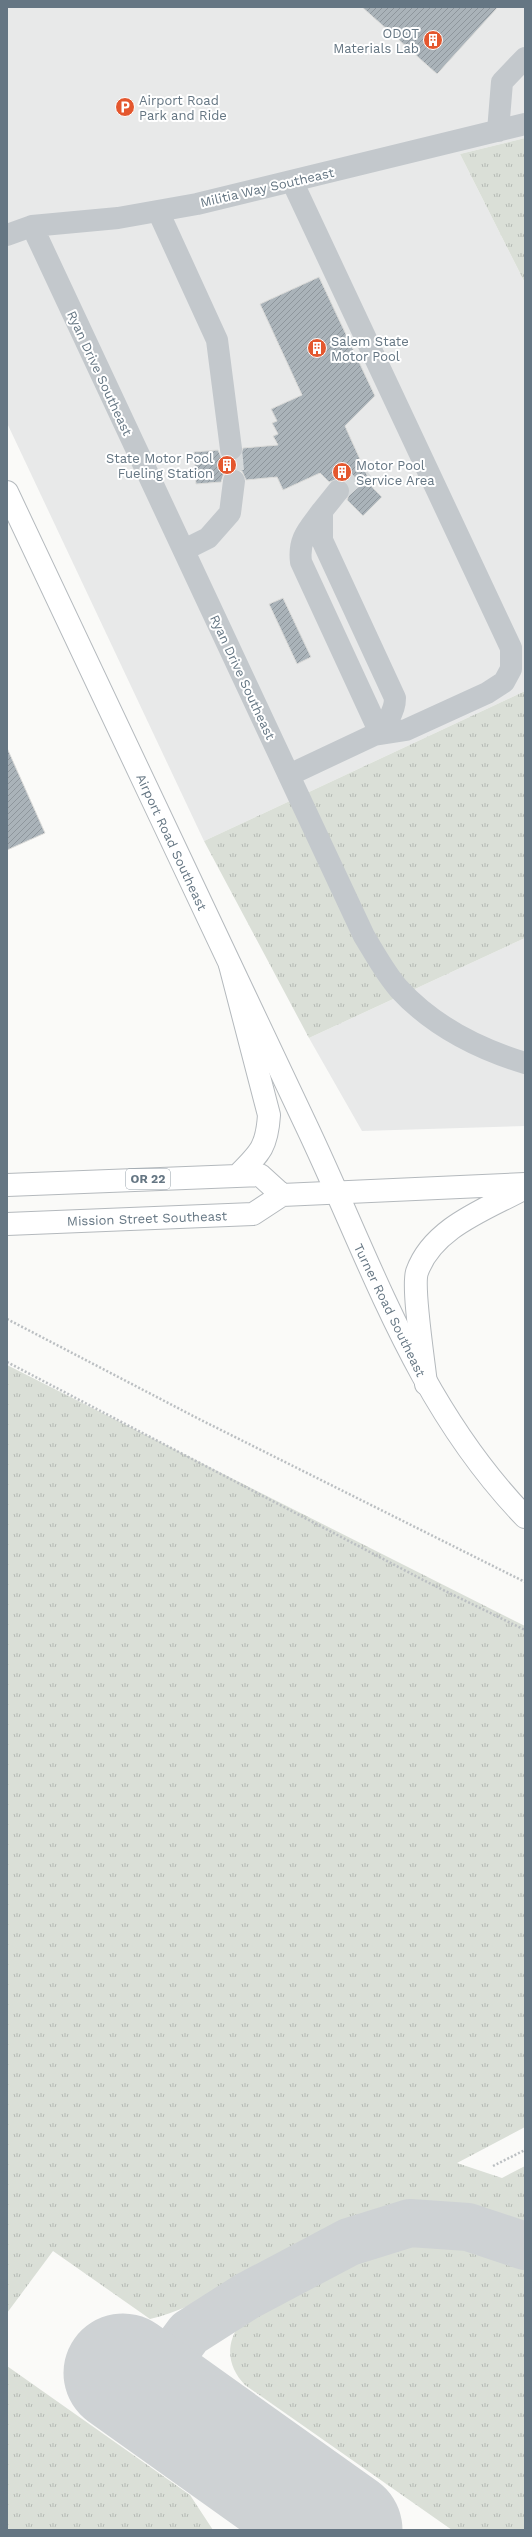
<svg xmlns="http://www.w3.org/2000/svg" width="532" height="2537" font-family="'Work Sans',sans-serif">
	<defs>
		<pattern id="grass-tufts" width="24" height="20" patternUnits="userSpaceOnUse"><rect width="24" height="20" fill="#dadfd7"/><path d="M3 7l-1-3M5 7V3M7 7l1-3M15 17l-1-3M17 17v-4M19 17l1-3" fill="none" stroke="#b4b9b4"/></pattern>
		<pattern id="building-hatch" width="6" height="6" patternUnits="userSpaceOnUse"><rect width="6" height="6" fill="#aab3b9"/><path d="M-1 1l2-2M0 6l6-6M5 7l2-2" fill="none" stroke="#8e969c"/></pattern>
	</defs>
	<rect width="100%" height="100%" fill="#fafaf8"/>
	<path fill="#e8e9e9" d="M7,7H525V138L460,154L525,283V691L204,841L7,423Z
		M525,938V1126L362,1131L309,1038Z"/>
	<path fill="url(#grass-tufts)" d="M525,138V283L460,154Z
		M525,691V938L309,1038L204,841Z
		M7,1365L525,1626V2127L457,2163L502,2178L525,2166V2226C487,2213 450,2200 410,2202C376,2204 346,2222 317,2238C267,2265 204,2306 150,2319L53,2251L7,2313Z
		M410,2243L452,2245L525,2268V2530H452L245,2385C228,2367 225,2346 239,2325L357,2262L379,2251Z
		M7,2366L190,2495L213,2530H7Z"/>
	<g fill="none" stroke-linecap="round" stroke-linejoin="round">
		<path stroke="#ced2d4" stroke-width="48" d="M147,2390L189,2333L247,2296L349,2242L410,2223L468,2227L525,2246"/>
		<path stroke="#ced2d4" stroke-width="119" d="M123,2373L343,2530"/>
	</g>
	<path fill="url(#building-hatch)" stroke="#dcdcda" d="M362,7H498L437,74Z
		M319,277L375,396L345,426L373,488L382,497L363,516L347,500L350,492L346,482L339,479L329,482L320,473L283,490L277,477L246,480L242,471L235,469L224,473L221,482L196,484L194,452L218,450L221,457L232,461L239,459L243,448L278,445L273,436L278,434L272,423L277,421L271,409L302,395L260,304Z
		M283,598L311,657L297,664L269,604Z
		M7,748L45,833L7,850Z"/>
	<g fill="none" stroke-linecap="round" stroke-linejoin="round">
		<path stroke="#d5d9db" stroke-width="22" stroke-dasharray="22 11" stroke-linecap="butt" d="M231,449L234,481
			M338,491L364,468"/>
		<g stroke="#b5babe" stroke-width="24">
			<path id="major" d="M7,492C107,703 206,914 306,1125C372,1264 416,1404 525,1517"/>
		</g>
		<g stroke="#b4b9bd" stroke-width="24">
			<path id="highway" d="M230,965L269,1115C267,1147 260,1153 238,1175
				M7,1185L260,1175L282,1195
				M7,1224L253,1214L282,1195L525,1184
				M426,1384C424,1363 412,1288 417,1272C433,1227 487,1209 525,1188"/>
		</g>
		<path stroke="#bbbfc2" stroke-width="2.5" stroke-dasharray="2 2" stroke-linecap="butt" d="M7,1319L197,1418L525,1582
			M7,1362L429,1583L525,1630
			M493,2166L525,2150"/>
		<path stroke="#c3c8cc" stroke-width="22" d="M498,131L502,82L525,58
			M292,181L511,648V669L504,682L487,693L406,730L374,735
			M158,211L217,340L231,449
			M32,226L364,936C375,954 385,973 399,989C432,1025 479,1049 525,1063
			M7,235L32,226L118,218L197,204L525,124
			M322,511C309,529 298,538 301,562L379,731
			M184,550L208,538L230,513L234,481
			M289,775L374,735C385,727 395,712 395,698L322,540V511L338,491"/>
		<use href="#major" stroke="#fff" stroke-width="22"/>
		<use href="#highway" stroke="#fff" stroke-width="22"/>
	</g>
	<defs>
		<g id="building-disc" transform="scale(1)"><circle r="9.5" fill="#e4572e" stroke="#fff"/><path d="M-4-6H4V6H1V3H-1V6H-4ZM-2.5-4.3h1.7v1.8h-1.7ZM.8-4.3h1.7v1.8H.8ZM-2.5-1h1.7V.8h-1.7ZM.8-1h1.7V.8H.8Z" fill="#fff"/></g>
		<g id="parking-disc" transform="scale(1)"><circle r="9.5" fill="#e4572e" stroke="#fff"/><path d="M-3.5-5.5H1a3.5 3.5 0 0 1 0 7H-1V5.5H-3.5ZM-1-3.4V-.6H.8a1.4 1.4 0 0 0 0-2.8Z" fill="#fff"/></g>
	</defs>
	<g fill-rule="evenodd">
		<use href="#building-disc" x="433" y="40"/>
		<use href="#parking-disc" x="125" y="107"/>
		<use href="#building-disc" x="317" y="348"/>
		<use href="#building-disc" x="227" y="465"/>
		<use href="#building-disc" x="342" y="472"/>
	</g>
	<g text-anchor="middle" stroke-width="4" stroke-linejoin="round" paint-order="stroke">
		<rect fill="#fff" stroke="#939fa8" stroke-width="1" x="126" y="1169" width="44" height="20" rx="3"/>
		<g font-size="12" font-weight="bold" fill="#657683">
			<text x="148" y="1183">OR 22</text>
		</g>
		<g font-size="13" fill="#657683" stroke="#fff" text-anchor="start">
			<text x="419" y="38" text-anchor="end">ODOT<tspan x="419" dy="15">Materials Lab</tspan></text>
			<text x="139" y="105">Airport Road<tspan x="139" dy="15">Park and Ride</tspan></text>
			<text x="331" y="346">Salem State<tspan x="331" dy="15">Motor Pool</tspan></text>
			<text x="213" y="463" text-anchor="end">State Motor Pool<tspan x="213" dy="15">Fueling Station</tspan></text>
			<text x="356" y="470">Motor Pool<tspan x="356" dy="15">Service Area</tspan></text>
		</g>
		<g font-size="13" fill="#657683" stroke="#fff">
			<text transform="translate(267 187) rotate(-13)" y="5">Militia Way Southeast</text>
			<text transform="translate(100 373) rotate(65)" y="5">Ryan Drive Southeast</text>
			<text transform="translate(243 677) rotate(65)" y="5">Ryan Drive Southeast</text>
			<text transform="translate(172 842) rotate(65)" y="5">Airport Road Southeast</text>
			<text transform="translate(147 1218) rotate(-2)" y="5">Mission Street Southeast</text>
			<text transform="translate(390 1310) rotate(64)" y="5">Turner Road Southeast</text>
		</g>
	</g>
	<rect width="532" height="2537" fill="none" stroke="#657683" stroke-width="16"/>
</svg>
